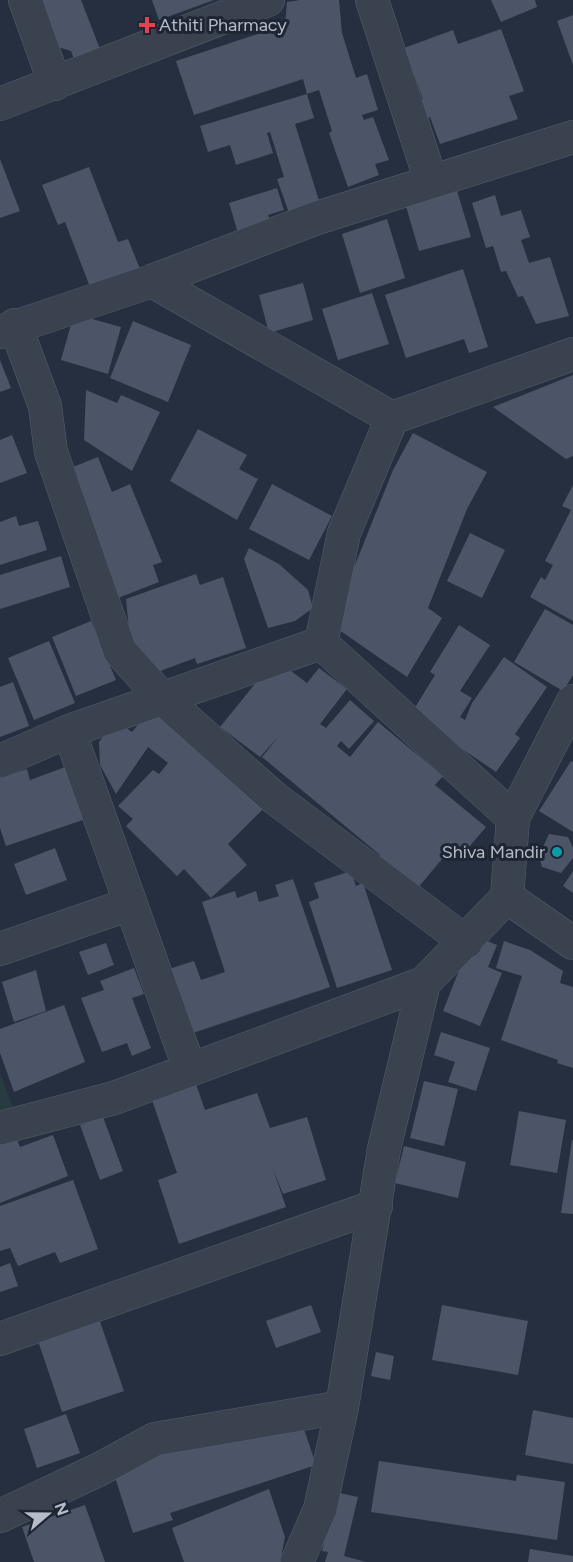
<svg xmlns="http://www.w3.org/2000/svg" width="573" height="1562" font-family="Figtree,sans-serif">
	<rect width="100%" height="100%" fill="#262f3f"/>
	<path fill="#283b40" d="M0,1073L13,1108L0,1118Z"/>
	<path fill="#4c5568" d="M40,0H81L100,49L74,59L71,51L52,45Z
		M152,0H214L159,20Z
		M300,0H339L342,33L356,78L367,74L378,110L362,115L364,120L373,117L389,160L375,164L379,175L348,187L329,133L332,131L319,90L307,94L303,79L194,115L176,61L285,25L287,2Z
		M491,0H535L537,7L501,22Z
		M573,15V65L557,21Z
		M501,29L524,91L509,96L518,119L440,144L430,117L418,121L411,103L423,99L404,48L453,30L458,44Z
		M307,94L314,118L295,124L321,207L290,216L277,179L284,177L270,132L267,133L273,153L236,165L230,145L208,152L200,126Z
		M0,159L20,211L0,218Z
		M89,167L118,242L128,239L140,269L90,287L65,222L58,225L42,185Z
		M454,181L471,237L419,251L403,196Z
		M277,188L284,210L268,215L271,223L238,233L229,203Z
		M495,195L501,216L521,210L530,237L521,240L529,263L550,257L569,316L536,324L523,296L518,297L506,271L501,272L493,246L486,248L472,203Z
		M387,219L405,278L360,293L342,234Z
		M463,269L488,347L469,353L464,339L406,358L385,295Z
		M303,283L313,320L269,333L259,295Z
		M372,293L389,344L338,360L322,309Z
		M74,314L121,327L108,374L61,360Z
		M133,321L191,345L168,402L110,378Z
		M0,360L11,388L0,392Z
		M573,375V456L566,459L493,407Z
		M86,390L117,403L121,395L160,412L132,471L84,440Z
		M198,429L247,455L239,469L258,479L237,520L170,481Z
		M413,433L487,472L467,509L428,608L442,618L407,677L329,623L345,560L355,565L393,470Z
		M12,435L27,473L0,483V440Z
		M98,457L112,492L130,484L162,562L153,565L159,582L118,598L68,469Z
		M272,484L332,516L309,560L249,529Z
		M573,485V621L530,597L541,577L545,580L553,565L545,561L571,510L562,506Z
		M16,516L19,526L38,521L47,550L0,565V522Z
		M470,533L505,550L482,598L447,581Z
		M249,548L279,564L308,590L313,608L295,621L268,628L244,559Z
		M61,556L70,587L0,609V575Z
		M196,574L200,585L223,577L246,648L197,664L195,658L155,673L130,640L126,599Z
		M545,609L573,625V675L563,691L514,662Z
		M91,621L116,680L76,696L52,637Z
		M459,625L490,645L460,691L472,698L460,717L465,720L472,703L504,657L547,687L515,734L520,738L496,772L411,714L435,675L430,672Z
		M49,641L75,703L34,720L8,658Z
		M275,659L307,683L319,668L347,689L320,724L326,728L350,700L374,721L349,749L341,741L337,746L350,757L378,722L443,776L435,785L486,827L463,854L453,846L416,890L378,858L380,855L262,757L279,736L260,757L220,727Z
		M13,682L29,726L0,737V687Z
		M154,705L265,807L228,844L247,865L211,898L184,869L177,876L126,826L133,819L118,806L153,770L159,774L168,763L148,747L116,794L100,765L99,742L115,720L132,732Z
		M571,761L573,762V832L539,811Z
		M68,766L86,819L6,846L0,828V778L27,769L30,780Z
		M549,834L568,837L573,848V858L561,873L542,867L539,856Z
		M55,848L67,880L26,895L14,864Z
		M351,871L356,886L363,883L392,970L337,988L309,902L319,898L314,883Z
		M573,871V893L563,886Z
		M293,879L330,987L190,1034L169,969L194,961L201,980L225,972L202,902L235,891L237,898L256,891L259,902L279,896L275,885Z
		M473,935L497,945L488,967L502,973L480,1026L443,1011Z
		M504,941L530,950L563,971L560,983L573,987V1068L557,1063L558,1060L501,1040L522,976L496,968Z
		M106,943L114,965L88,975L79,952Z
		M134,968L144,994L132,998L151,1048L132,1056L127,1043L102,1052L81,998L104,990L100,981Z
		M36,970L46,1011L14,1022L2,982Z
		M64,1005L85,1062L14,1092L0,1053V1029Z
		M441,1032L490,1048L476,1091L448,1082L455,1062L434,1055Z
		M195,1081L205,1110L257,1093L270,1128L307,1117L326,1180L283,1194L273,1169L286,1207L179,1244L158,1180L177,1173L151,1097Z
		M424,1081L458,1089L444,1146L410,1138Z
		M519,1111L566,1120L557,1173L510,1165Z
		M103,1117L123,1171L100,1180L80,1125Z
		M0,1133L16,1137L20,1147L53,1135L68,1176L0,1203Z
		M572,1140H573V1214L561,1213Z
		M404,1146L466,1162L458,1198L395,1183Z
		M73,1180L98,1249L60,1263L55,1252L18,1266L10,1248L0,1251V1206Z
		M10,1263L18,1286L0,1292V1267Z
		M311,1305L321,1332L276,1348L266,1321Z
		M442,1305L528,1321L518,1375L432,1360Z
		M97,1313L124,1391L62,1412L36,1335Z
		M376,1352L394,1356L390,1380L371,1376Z
		M533,1410L573,1418V1464L525,1455Z
		M66,1414L80,1453L37,1468L24,1429Z
		M301,1420L316,1465L170,1513L173,1520L133,1533L112,1468L195,1441L197,1449Z
		M379,1461L516,1481L517,1475L565,1482L557,1540L371,1512Z
		M269,1489L285,1537L280,1562H184L172,1528Z
		M335,1492L358,1497L344,1556L366,1562H325L328,1552L322,1551Z
		M85,1505L105,1562H34L22,1527Z
		M530,1549L573,1556V1562H528Z"/>
	<g fill="none" stroke-linecap="round" stroke-linejoin="round">
		<g stroke="#575f6d" stroke-width="34">
			<path id="minor" d="M25,0L55,84
				M372,0L431,181
				M0,104L268,0
				M152,281L392,418
				M15,325L45,406L51,452L120,651L161,697L272,796L466,942
				M0,332L152,281L314,219L573,137
				M321,643L513,818
				M69,731L190,1070
				M0,761L69,731L321,643L344,533L392,418L573,354
				M507,897L573,943
				M0,949L130,904
				M0,1128L114,1098L424,983
				M0,1339L376,1206
				M0,1516L100,1469L155,1439L342,1407
				M297,1562L320,1509L342,1407L384,1149L424,983L507,897L513,818L573,701"/>
		</g>
		<use href="#minor" stroke="#3a414f" stroke-width="33"/>
	</g>
	<path fill="#e0444e" stroke="#1e2634" stroke-width="2" d="M144 16h6v6h6v6h-6v6h-6v-6h-6v-6h6z"/>
	<circle fill="#0f9aa8" stroke="#1e2634" stroke-width="2" cx="557" cy="852" r="6"/>
	<g text-anchor="middle" stroke-width="6" stroke-linejoin="round" paint-order="stroke">
		<g font-size="18" fill="#b6bcca" stroke="#1e2634" text-anchor="start">
			<text x="159" y="31">Athiti Pharmacy</text>
			<text x="545" y="858" text-anchor="end">Shiva Mandir</text>
		</g>
	</g>
	<g transform="translate(48 1514) rotate(70)" stroke="#1e2634" stroke-width="4.5" paint-order="stroke">
	<path d="M0-4.5L10 22L0 15L-10 22Z" fill="#b6bcca"/>
	<text y="-9" font-size="16" font-weight="bold" text-anchor="middle" fill="#b6bcca">N</text>
	</g>
</svg>
